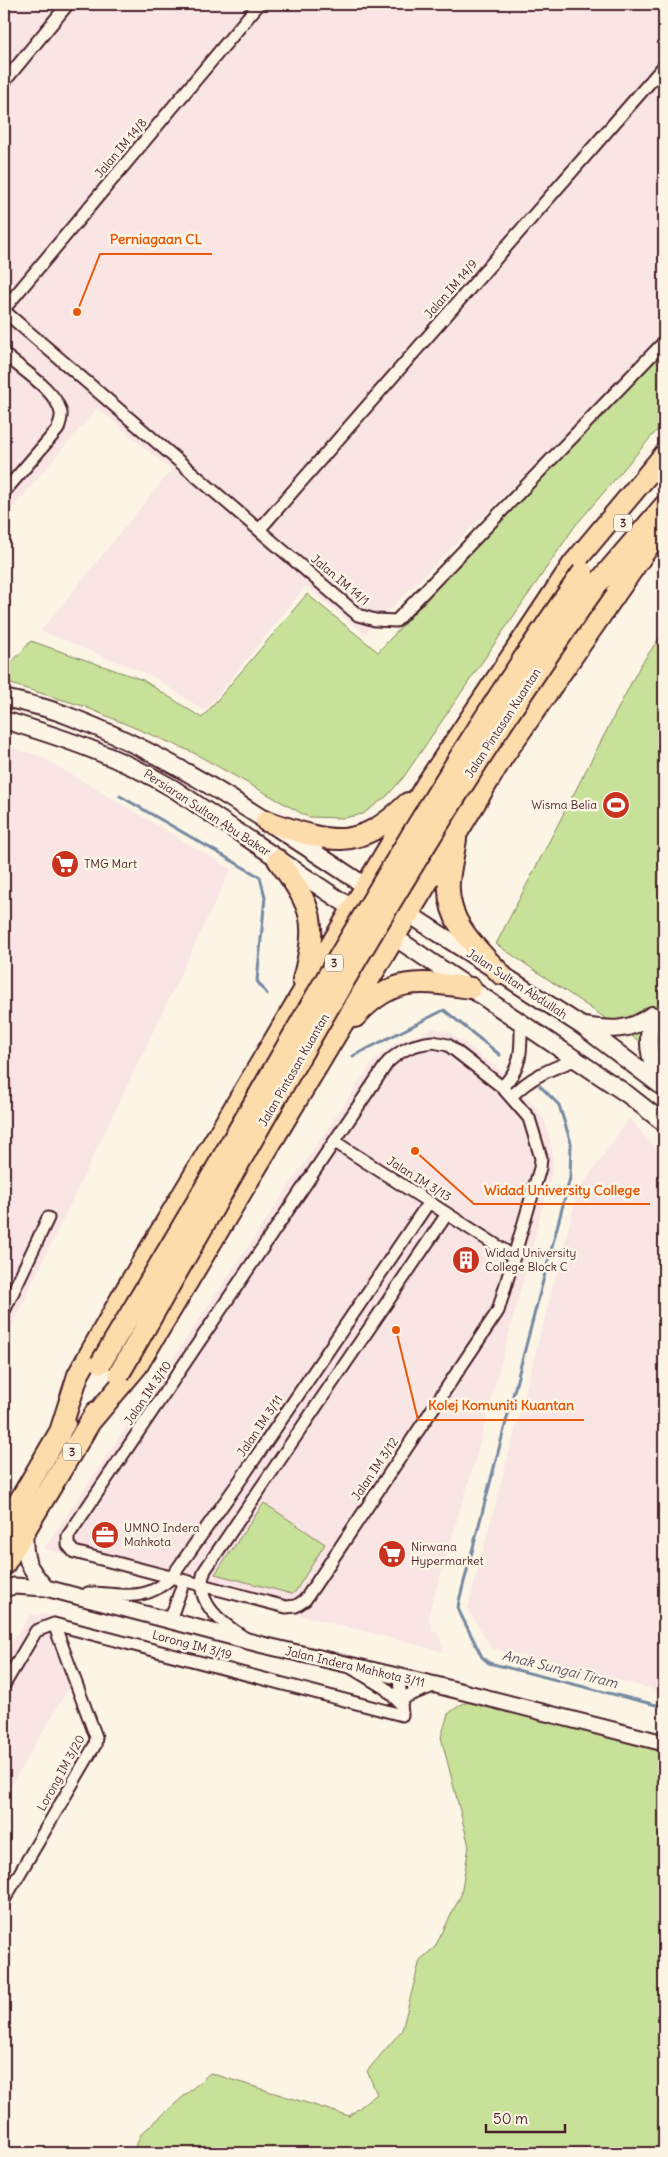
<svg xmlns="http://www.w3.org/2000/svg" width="668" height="2157" font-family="Delius,sans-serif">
	<rect width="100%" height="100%" fill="#fcf5e5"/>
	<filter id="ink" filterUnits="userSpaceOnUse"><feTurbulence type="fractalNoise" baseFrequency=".02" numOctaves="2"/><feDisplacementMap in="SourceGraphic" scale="10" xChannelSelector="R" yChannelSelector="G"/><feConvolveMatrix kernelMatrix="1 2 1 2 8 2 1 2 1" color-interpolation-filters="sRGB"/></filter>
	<g filter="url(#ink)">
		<path fill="#f8e5e4" d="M4,4H664V336L365,634L306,586L205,711L152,676L41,631L171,470L97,408L4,518Z
			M4,745L40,756L231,869L4,1342Z
			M434,1028L449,1032L503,1072L523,1092L545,1120L552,1150L553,1168L475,1461L429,1613L432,1631L438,1632L444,1652L44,1549L372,1063L395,1043Z
			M629,1118L664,1158V1692L491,1648L468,1608L578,1192Z
			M43,1614L55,1616L73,1681L4,1797V1654L30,1615Z"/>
		<path fill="#c7e198" stroke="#888062" d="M664,351V422L575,526L403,778L387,796L363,814L344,818L308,817L192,752L83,706L4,682V671L31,641L143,680L202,718L307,594L378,652L504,516Z
			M664,631V1058L496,944L640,666Z
			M264,1503L325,1544L295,1592L292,1594L215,1574Z
			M482,1697L664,1743V2152L133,2153L141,2134L210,2073L349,2116L377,2094L367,2071L402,2030L420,1960L435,1947L461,1895L469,1846L441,1737L448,1714L460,1705Z"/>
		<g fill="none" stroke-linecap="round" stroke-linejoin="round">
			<path stroke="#7589a2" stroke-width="3" d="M120,796L260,877L265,897L257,981L267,994
				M353,1056L444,1010L500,1055
				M540,1086L559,1105L571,1143L570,1178L459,1601L458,1609L482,1657L489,1663L664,1707"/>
			<g stroke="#4a1f2b" stroke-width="15">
				<path id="minor" d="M4,82L68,4
					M4,309L259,4
					M4,311L358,615L375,620L396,621L664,342
					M4,354C21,369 57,391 61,413C62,418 59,424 58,429L4,492
					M259,530L664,66
					M433,1042L448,1045L502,1087L529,1118L541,1158L540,1168L498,1311L305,1600L296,1606L286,1607L74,1552L68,1545V1536L388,1062C402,1049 414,1044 433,1042Z
					M502,1087C523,1067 521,1049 521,1022
					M511,1097C530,1077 550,1069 575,1060
					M335,1142L513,1256
					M4,1311L48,1218
					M88,1593C121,1593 143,1604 171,1578L241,1479L429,1202
					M170,1620L184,1581
					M245,1638C221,1623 192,1601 205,1570L447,1214
					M352,1668L385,1688L400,1703
					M4,1685L36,1631L54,1624L402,1715L399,1677
					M400,1703L407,1696L436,1685
					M4,1900L95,1745L96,1737L54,1624"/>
			</g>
			<g stroke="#4a1f2b" stroke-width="19">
				<path id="tertiary" d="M25,1531C24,1560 27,1566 46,1588
					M4,1589L14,1586L46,1588L263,1645L436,1685L664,1743"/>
			</g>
			<g stroke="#4a1f2b" stroke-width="20">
				<path id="secondary" d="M4,698C25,703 46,707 66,715C179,757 276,828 376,893
					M4,720C64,738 120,757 174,789L362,915
					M398,907L582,1026L664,1088
					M384,930L627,1094L664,1123
					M652,1015C646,1043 649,1056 659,1083
					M584,1026C611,1030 629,1032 652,1015"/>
			</g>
			<g stroke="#4a1f2b" stroke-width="24">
				<path id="trunk" d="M598,583L664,506
					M266,821C329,842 356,854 408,803
					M456,839C454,853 450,868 449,882C446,922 476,948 501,974
					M278,860C314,910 318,920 303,980
					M355,1017C393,975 419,981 471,988
					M90,1422L137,1366L502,758L664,524
					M59,1435L78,1375L127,1288L426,785L573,564L664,455
					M4,1527L65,1423
					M4,1565L96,1412"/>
			</g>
			<use href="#minor" stroke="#fcf5e5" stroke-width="11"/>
			<use href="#tertiary" stroke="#fcf5e5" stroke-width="15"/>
			<use href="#secondary" stroke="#fcf5e5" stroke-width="16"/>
			<use href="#trunk" stroke="#fddcac" stroke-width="20"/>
			<g stroke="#4a1f2b" stroke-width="24" stroke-linecap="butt">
				<path id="trunk-bridge" d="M101,1363C142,1294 184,1225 224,1155C339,957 451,758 583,572
					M119,1374C272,1107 419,834 598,583"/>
			</g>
			<use href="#trunk-bridge" stroke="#fddcac" stroke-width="20"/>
		</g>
	</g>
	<defs>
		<g id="stadium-disc" transform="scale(1.4375)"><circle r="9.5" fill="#c8321e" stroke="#fcf5e5"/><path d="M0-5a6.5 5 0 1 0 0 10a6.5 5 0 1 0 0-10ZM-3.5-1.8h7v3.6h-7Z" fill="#fff"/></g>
		<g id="supermarket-disc" transform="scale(1.4375)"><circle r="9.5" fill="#c8321e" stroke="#fcf5e5"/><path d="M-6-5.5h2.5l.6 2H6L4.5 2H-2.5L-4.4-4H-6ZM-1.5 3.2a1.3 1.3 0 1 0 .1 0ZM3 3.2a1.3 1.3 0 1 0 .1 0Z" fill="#fff"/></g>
		<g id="building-disc" transform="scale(1.4375)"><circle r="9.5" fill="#c8321e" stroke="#fcf5e5"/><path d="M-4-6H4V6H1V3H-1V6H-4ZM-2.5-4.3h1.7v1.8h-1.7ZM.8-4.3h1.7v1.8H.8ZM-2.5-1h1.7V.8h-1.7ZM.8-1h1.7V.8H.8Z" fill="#fff"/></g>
		<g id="office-disc" transform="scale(1.4375)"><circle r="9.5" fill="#c8321e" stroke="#fcf5e5"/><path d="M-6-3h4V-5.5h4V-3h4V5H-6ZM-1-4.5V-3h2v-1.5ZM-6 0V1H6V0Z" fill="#fff"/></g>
	</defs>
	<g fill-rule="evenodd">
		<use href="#stadium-disc" x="616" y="805"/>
		<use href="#supermarket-disc" x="65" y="864"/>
		<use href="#building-disc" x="466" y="1260"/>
		<use href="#office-disc" x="105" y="1535"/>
		<use href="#supermarket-disc" x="392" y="1554"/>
	</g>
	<g text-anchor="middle" stroke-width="5" stroke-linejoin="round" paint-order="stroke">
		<g fill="#fcf5e5" stroke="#7f5f63" stroke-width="1">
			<rect x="614" y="514.5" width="18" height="17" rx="4"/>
			<rect x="325" y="954.5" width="18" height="17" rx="4"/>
			<rect x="63" y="1443.5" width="18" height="17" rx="4"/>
		</g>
		<g font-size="11" font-weight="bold" fill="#4a1f2b">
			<text x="623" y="527">3</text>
			<text x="334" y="967">3</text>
			<text x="72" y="1456">3</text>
		</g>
		<g font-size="12" fill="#4a1f2b" stroke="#fcf5e5">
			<text transform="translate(121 148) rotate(-50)" y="4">Jalan IM 14/8</text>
			<text transform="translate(451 289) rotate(-49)" y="4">Jalan IM 14/9</text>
			<text transform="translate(340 580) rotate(40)" y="4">Jalan IM 14/1</text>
			<text transform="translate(503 723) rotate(-57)" y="4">Jalan Pintasan Kuantan</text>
			<text transform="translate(207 813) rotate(33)" y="4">Persiaran Sultan Abu Bakar</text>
			<text transform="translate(517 984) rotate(33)" y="4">Jalan Sultan Abdullah</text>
			<text transform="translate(294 1070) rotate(-60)" y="4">Jalan Pintasan Kuantan</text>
			<text transform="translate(419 1179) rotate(32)" y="4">Jalan IM 3/13</text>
			<text transform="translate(148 1393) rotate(-56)" y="4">Jalan IM 3/10</text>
			<text transform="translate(260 1426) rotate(-56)" y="4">Jalan IM 3/11</text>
			<text transform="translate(375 1469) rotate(-56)" y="4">Jalan IM 3/12</text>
			<text transform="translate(192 1645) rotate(15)" y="4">Lorong IM 3/19</text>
			<text transform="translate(355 1667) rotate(13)" y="4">Jalan Indera Mahkota 3/11</text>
			<text transform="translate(61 1773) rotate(-61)" y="4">Lorong IM 3/20</text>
		</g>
		<g font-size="12" fill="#4a1f2b" stroke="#fcf5e5" text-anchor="start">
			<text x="597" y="809" text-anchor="end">Wisma Belia</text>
			<text x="84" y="868">TMG Mart</text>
			<text x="485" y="1257">Widad University<tspan x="485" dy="14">College Block C</tspan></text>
			<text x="124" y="1532">UMNO Indera<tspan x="124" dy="14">Mahkota</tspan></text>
			<text x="411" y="1551">Nirwana<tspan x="411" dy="14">Hypermarket</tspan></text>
		</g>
		<g font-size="14" font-style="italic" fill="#5f5467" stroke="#fcf5e5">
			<text transform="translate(560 1669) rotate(14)" y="5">Anak Sungai Tiram</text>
		</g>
	</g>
	<path fill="none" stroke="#e8590c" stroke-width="2" d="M77 312L100 254H212M415 1151L474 1204H650M396 1330L418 1420H584"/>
	<g fill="#e8590c" stroke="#fcf5e5" stroke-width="2">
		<circle cx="77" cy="312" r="5"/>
		<circle cx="415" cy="1151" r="5"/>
		<circle cx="396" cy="1330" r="5"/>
	</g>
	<g font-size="14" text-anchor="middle" font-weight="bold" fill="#e8590c" stroke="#fcf5e5" stroke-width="5" stroke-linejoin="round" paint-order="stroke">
		<text x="156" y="244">Perniagaan CL</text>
		<text x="562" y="1195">Widad University College</text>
		<text x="501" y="1410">Kolej Komuniti Kuantan</text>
	</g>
	<rect width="668" height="2157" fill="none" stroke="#fcf5e5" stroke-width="20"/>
	<rect x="10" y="10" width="648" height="2137" fill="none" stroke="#4a1f2b" stroke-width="2" filter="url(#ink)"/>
	<path d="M486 2124v8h79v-8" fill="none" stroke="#4a1f2b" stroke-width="2.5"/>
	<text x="493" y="2124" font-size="15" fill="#4a1f2b" stroke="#fcf5e5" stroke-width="4" paint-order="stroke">50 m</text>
</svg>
